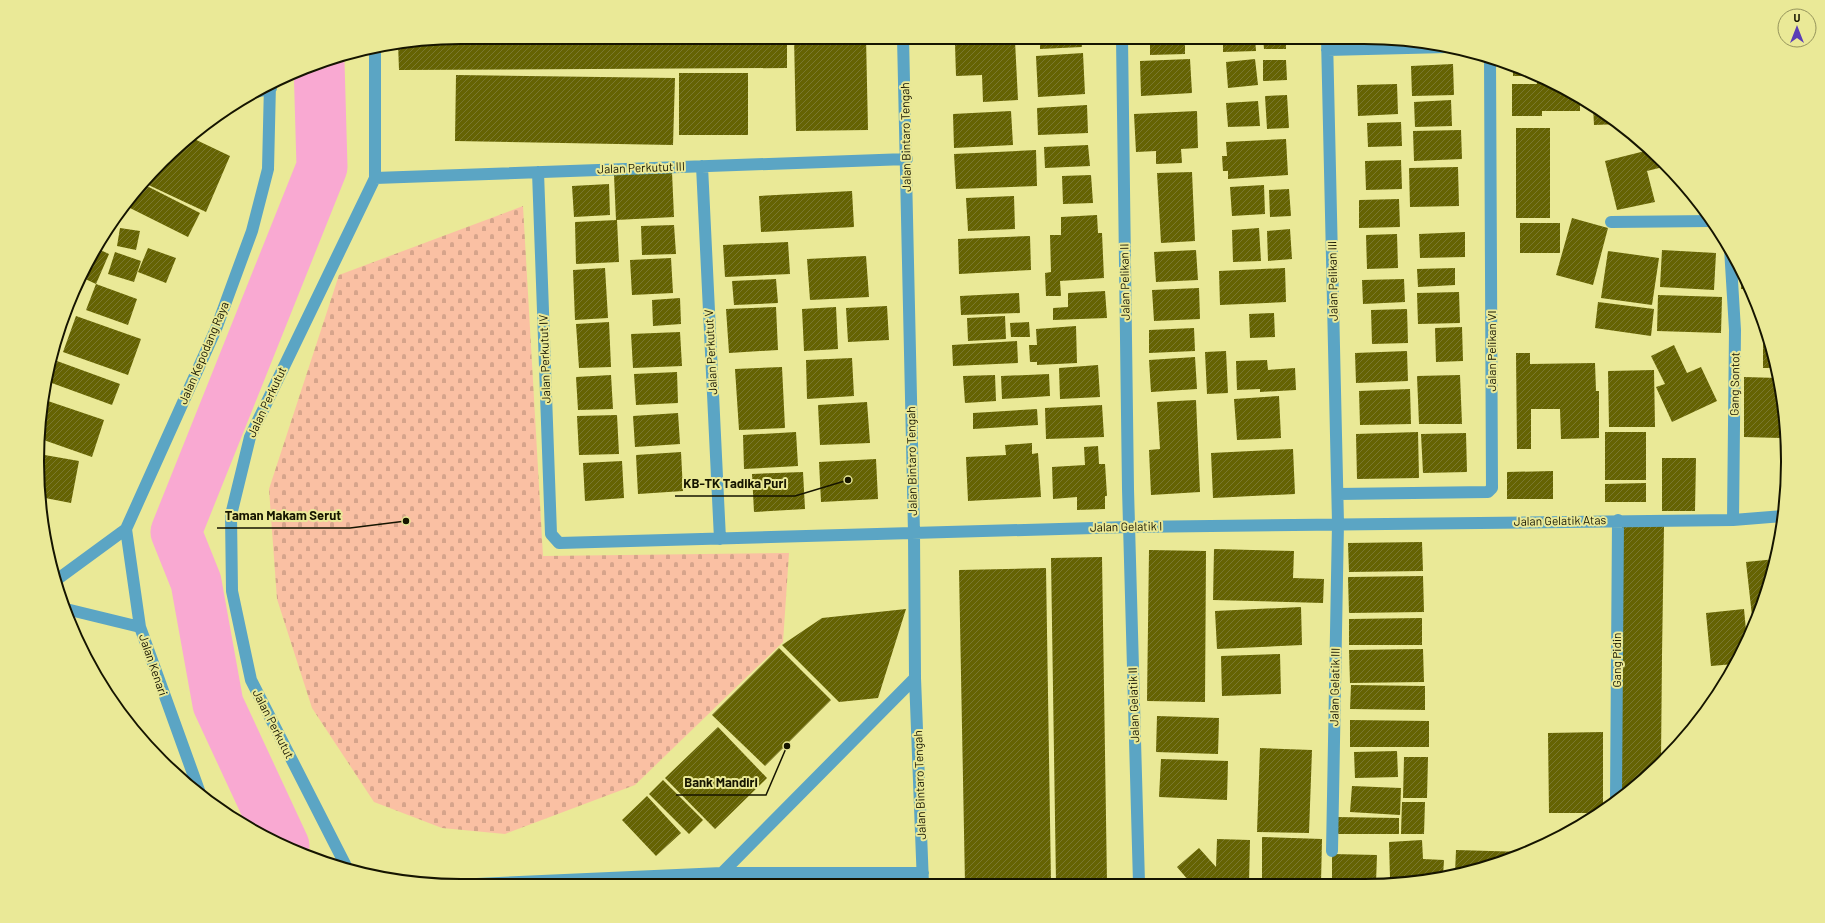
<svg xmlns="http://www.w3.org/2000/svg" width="1825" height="923" font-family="Barlow,sans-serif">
	<defs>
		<pattern id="cemetery-stones" width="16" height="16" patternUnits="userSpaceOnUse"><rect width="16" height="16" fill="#fac0a3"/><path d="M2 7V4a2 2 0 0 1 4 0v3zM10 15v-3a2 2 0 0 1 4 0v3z" fill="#d6a48b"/></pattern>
		<pattern id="building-hatch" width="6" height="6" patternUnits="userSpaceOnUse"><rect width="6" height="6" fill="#656303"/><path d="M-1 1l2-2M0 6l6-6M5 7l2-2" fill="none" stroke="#7a782f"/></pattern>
	</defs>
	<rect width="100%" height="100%" fill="#eae997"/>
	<path fill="url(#cemetery-stones)" d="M523,206L543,556L789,553L783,642L635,785L505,834L442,828L374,802L312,708L277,599L269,489L339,275Z"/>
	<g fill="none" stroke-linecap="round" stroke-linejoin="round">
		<path stroke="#f9a9d2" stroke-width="51" d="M284,846L218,704L196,582L176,532L322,167L319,62"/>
	</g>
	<path fill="url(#building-hatch)" d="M462,37H787V68L399,70L398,43Z
		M794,37H866L868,130L796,131Z
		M1040,38H1081L1082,47L1040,49Z
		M1150,38H1185V54L1150,55Z
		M1223,38H1255L1256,51L1223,52Z
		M1263,38H1286V49H1264Z
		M1015,41L1018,100L983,102L982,75L956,76L955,44Z
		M1083,53L1085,94L1038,97L1036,56Z
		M1190,59L1192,93L1141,96L1140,61Z
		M1255,59L1258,85L1228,88L1226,62Z
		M1263,60H1286L1287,80L1263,81Z
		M1453,64L1454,95L1412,96L1411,66Z
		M1513,66L1539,76H1513Z
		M679,73H748V135H679Z
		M456,75L675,78L673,145L455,141Z
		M1537,79L1551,81L1580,99V111H1542V116H1512V84H1537Z
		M1397,84L1398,114L1358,116L1357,85Z
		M1287,95L1289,128L1267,129L1265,96Z
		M1451,100L1452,126L1415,127L1414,102Z
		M1258,101L1260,126L1228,127L1226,103Z
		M1087,105L1088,133L1038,135L1037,108Z
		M1593,107L1603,113L1621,124L1594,125Z
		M1011,111L1013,145L954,148L953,114Z
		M1197,111L1198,148L1181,149L1182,163L1156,164V151L1136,152L1134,114Z
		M1401,122L1402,146L1368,147L1367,123Z
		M1516,128H1550V218H1516Z
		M1461,130L1462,159L1414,161L1413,131Z
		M190,137L230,156L206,212L142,182Z
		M1286,139L1288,175L1228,179V171H1223L1222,156H1227L1226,142Z
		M1088,145L1090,166L1045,168L1044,147Z
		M1036,150L1037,186L956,189L954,154Z
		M1649,150L1667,166L1647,171L1655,202L1617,210L1605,161Z
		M1401,160L1402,189L1366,190L1365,161Z
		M1458,167L1459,206L1410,207L1409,168Z
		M672,172L674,217L616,220L614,175Z
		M1192,172L1195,241L1161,243L1157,173Z
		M1673,173L1683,181L1685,185L1677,187Z
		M1091,175L1093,203L1063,204L1062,176Z
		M141,183L200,213L188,237L124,205Z
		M609,184L610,215L574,217L572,186Z
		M1264,185L1265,214L1232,216L1230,187Z
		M1289,189L1291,216L1270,217L1269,190Z
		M852,191L854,227L761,232L759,196Z
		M1014,196L1015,229L968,231L966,198Z
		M1399,199L1400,227L1359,228V200Z
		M1097,215L1098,233H1102L1104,278L1060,281L1061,296H1046L1045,273L1051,272L1050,235H1061V217Z
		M1572,218L1608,228L1593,285L1556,275Z
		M617,220L619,262L576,264L575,222Z
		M1520,223H1560V253H1520Z
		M674,225L676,254L642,255L641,226Z
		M120,228L140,231L136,250L117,246Z
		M1259,228L1261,261L1233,262L1232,230Z
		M1290,229L1292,259L1268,261L1267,231Z
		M1465,232V257L1420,258L1419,234Z
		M1397,234L1398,268L1367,269L1366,235Z
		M1030,236L1031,270L959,274L958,239Z
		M788,242L790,274L725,277L723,245Z
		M96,248L109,254L96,284L81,277Z
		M148,248L176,258L166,283L138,272Z
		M1196,250L1198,280L1156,282L1154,252Z
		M1662,250L1716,253L1714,290L1660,287Z
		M1608,251L1659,258L1652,305L1601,298Z
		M115,252L141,261L134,282L108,274Z
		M866,256L869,297L810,300L807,259Z
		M671,258L673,293L632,295L630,260Z
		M605,268L608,318L575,320L573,270Z
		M1285,268L1286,302L1220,305L1219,271Z
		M1455,268V285L1418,287L1417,269Z
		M1742,272L1749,289H1741Z
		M776,279L778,303L734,305L732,281Z
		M1404,279L1405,302L1363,304L1362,280Z
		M96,284L137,299L128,325L86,310Z
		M1199,288L1200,319L1154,321L1152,290Z
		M1105,291L1107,318L1053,320V308L1068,307V293Z
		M1459,292L1460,323L1418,324L1417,293Z
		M1019,293L1020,313L961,315L960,296Z
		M1658,295L1722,297L1721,333L1657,331Z
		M680,298L681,324L653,326L652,300Z
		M1598,302L1654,309L1651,336L1595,328Z
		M887,306L889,340L848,342L846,308Z
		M776,307L778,350L729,353L726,309Z
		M836,307L838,349L804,351L802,309Z
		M1407,309L1408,343L1372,344L1371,310Z
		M1274,313L1275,337L1250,338L1249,314Z
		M76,316L141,339L128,375L63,352Z
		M1005,316L1006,339L968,341L967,318Z
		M609,322L611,367L579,368L576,324Z
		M1029,322L1030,337H1011L1010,323Z
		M1763,324L1765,325L1775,368H1763Z
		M1076,326L1077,363L1037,365V362H1030L1029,345H1037L1036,329Z
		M1462,327L1463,361L1436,362L1435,328Z
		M1194,328L1195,351L1149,353V330Z
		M680,332L682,366L633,368L631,334Z
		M1017,341L1018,363L953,366L952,345Z
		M1674,345L1687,373L1701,367L1717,401L1672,422L1656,387L1665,384L1651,356Z
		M1226,351L1228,393L1207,394L1205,352Z
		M1407,351L1408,381L1356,383L1355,353Z
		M1516,353H1530V364L1595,363L1596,391H1599V438L1561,439L1560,409H1531V449H1517Z
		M1195,357L1197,389L1151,392L1149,360Z
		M852,358L854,396L807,399L806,360Z
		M1267,360L1268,370L1295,368L1296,390L1260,392V389L1237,390L1236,361Z
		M57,361L120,384L112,405L49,382Z
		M1098,365L1100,397L1060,399L1059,368Z
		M782,367L785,428L739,430L735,369Z
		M1654,370L1655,427H1609L1608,371Z
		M677,372L678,403L636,405L634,374Z
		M1049,374L1050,396L1002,399L1001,376Z
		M611,375L613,409L578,410L576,377Z
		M995,375L996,401L965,403L963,376Z
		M1460,375L1462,424H1419L1417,376Z
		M1744,377L1778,378L1784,406L1785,438L1744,437Z
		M1410,389L1411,424L1360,425L1359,391Z
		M1279,396L1281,438L1237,440L1234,399Z
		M42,399L104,420L92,457L38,438Z
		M1196,400L1200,492L1151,495L1149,450L1160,449L1157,402Z
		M867,402L870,443L820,445L818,405Z
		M1102,405L1104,437L1046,439L1045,408Z
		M1037,409L1038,425L973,429V413Z
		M678,413L680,444L635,447L633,416Z
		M617,415L619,454L579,455L577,416Z
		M796,432L798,466L744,469L743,435Z
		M1418,432L1419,478L1357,479L1356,434Z
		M1605,432H1646V480H1605Z
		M1466,433L1467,472L1423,473L1421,434Z
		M1032,443V454L1038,453L1041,497L968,501L966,457L1006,455L1005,445Z
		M1098,446L1099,464H1105L1107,496H1105V509L1077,510V497L1053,499L1052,467L1085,465L1084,447Z
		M1293,449L1295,494L1213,498L1211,453Z
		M681,452L683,491L638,494L636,455Z
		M39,454L79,461L71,503L40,497Z
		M1662,458H1696L1695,511H1662Z
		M876,459L878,499L821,502L819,462Z
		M622,461L624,498L585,501L583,463Z
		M1553,471V499H1507V472Z
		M803,472L805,509L754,512L752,474Z
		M1646,483V502H1605V484Z
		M40,507L48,517L42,522L41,517Z
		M1622,526H1664L1662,655L1661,760L1619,797Z
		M1422,542L1423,571L1349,572L1348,543Z
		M1214,549L1294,551L1293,578L1324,579L1323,603L1213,600Z
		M1149,550L1206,551L1205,702L1147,701Z
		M1102,557L1107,883H1056L1051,558Z
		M1776,559L1774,571L1753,625L1746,562Z
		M1046,568L1051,883L965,884L959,570Z
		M1423,576L1424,612L1349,613L1348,577Z
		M1301,607L1302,645L1217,649L1215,611Z
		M906,609L878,698L839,702L782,645L822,618Z
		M1744,609L1747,641L1744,649L1734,664L1711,666L1706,613Z
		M1422,618V645H1349V619Z
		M779,648L831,700L765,766L712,715Z
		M1423,649L1424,682L1350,683L1349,650Z
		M1280,654L1281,694L1222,696L1221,656Z
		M1351,685L1425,686V710L1350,709Z
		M1157,716L1219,718L1218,754L1156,752Z
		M1350,720L1429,721V747H1350Z
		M718,727L767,778L715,829L665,778Z
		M1603,732V811L1601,813H1549L1548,733Z
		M1260,748L1312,750L1309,833L1257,832Z
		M1397,751L1398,777L1355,778L1354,752Z
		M1404,757H1428L1427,798H1403Z
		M1161,759L1228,761L1227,800L1159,797Z
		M663,780L703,820L689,834L649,794Z
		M1352,786L1401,788L1400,815L1350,812Z
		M647,796L681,833L656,856L622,820Z
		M1402,802H1425L1424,834H1401Z
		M1335,817L1399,818V834H1335Z
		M1262,837L1322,839L1321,883H1262Z
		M1217,839L1250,840L1249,883H1163L1164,880L1189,881L1177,867L1199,848L1216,867Z
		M1422,840L1423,859L1444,860L1443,876L1396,878L1431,879L1419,882H1383V878H1390L1389,842Z
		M1456,850L1529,852L1455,873Z
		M1332,854L1377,855L1376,883H1332Z"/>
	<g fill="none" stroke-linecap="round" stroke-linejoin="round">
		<path stroke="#5ba5c4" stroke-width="12" d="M903,37L914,533L915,678L923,884
			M1122,38L1128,489L1139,883
			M1327,38L1338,523L1332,851
			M1327,50L1447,47
			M249,94L271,88
			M702,166L720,539
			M538,172L551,534L559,543L1129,527L1733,520L1783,516
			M375,178L907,159
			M1611,222L1711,221
			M1730,248L1735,330L1733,520
			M1338,494L1488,492L1492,488L1490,58
			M126,529L140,627L201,796
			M55,581L126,529L216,329L252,231L268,169L270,84
			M66,609L140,627
			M1616,800L1618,520
			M348,870L251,680L232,591L231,515L250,437L375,178V46
			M722,873L915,678
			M454,885L722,873H923"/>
	</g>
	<g text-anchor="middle" stroke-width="4" stroke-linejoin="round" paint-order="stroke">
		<g font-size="12" fill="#161500" stroke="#eae997">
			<text transform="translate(906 137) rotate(-91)" y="4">Jalan Bintaro Tengah</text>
			<text transform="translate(641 168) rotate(-2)" y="4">Jalan Perkutut III</text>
			<text transform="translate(1333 281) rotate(-91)" y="4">Jalan Pelikan III</text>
			<text transform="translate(1125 282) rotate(-91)" y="4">Jalan Pelikan II</text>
			<text transform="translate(1492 351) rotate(-90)" y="4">Jalan Pelikan VI</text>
			<text transform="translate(711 352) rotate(-93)" y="4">Jalan Perkutut V</text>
			<text transform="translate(204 353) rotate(-67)" y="4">Jalan Kepodang Raya</text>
			<text transform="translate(545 359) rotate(-92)" y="4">Jalan Perkutut IV</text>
			<text transform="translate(1735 384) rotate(-89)" y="4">Gang Sontot</text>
			<text transform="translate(267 402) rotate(-65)" y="4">Jalan Perkutut</text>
			<text transform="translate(912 461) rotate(-91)" y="4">Jalan Bintaro Tengah</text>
			<text transform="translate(1560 521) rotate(-1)" y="4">Jalan Gelatik Atas</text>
			<text transform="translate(1126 527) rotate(-1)" y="4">Jalan Gelatik I</text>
			<text transform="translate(1617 660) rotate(-90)" y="4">Gang Pidin</text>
			<text transform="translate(153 665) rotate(71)" y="4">Jalan Kenari</text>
			<text transform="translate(1335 687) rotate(-89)" y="4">Jalan Gelatik III</text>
			<text transform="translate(1134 705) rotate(-92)" y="4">Jalan Gelatik II</text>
			<text transform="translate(273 724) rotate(63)" y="4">Jalan Perkutut</text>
			<text transform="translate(920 785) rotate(-92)" y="4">Jalan Bintaro Tengah</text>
		</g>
	</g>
	<path d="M0 0H1825V923H0ZM461 44H1364A417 417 0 0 1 1781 461V462A417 417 0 0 1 1364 879H461A417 417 0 0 1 44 462V461A417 417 0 0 1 461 44Z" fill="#eae997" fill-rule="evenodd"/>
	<path fill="none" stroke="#161500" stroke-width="2" d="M461 44H1364A417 417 0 0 1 1781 461V462A417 417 0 0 1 1364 879H461A417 417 0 0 1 44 462V461A417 417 0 0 1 461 44Z"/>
	<path fill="none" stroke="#161500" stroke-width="1.5" d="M848 480L795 496H675M406 521L350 528H217M787 746L766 795H676"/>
	<g fill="#161500" stroke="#eae997" stroke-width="1.5">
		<circle cx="848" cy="480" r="4"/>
		<circle cx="406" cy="521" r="4"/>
		<circle cx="787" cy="746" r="4"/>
	</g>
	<g font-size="13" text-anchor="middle" font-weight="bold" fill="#161500" stroke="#eae997" stroke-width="4" stroke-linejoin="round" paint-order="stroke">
		<text x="735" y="488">KB-TK Tadika Puri</text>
		<text x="283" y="520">Taman Makam Serut</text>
		<text x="721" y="787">Bank Mandiri</text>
	</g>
	<g transform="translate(1797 28)"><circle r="19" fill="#eae997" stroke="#95945b"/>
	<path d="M0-3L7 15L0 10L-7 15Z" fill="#5a3eb6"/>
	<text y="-6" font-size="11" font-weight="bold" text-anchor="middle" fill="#161500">U</text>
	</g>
</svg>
